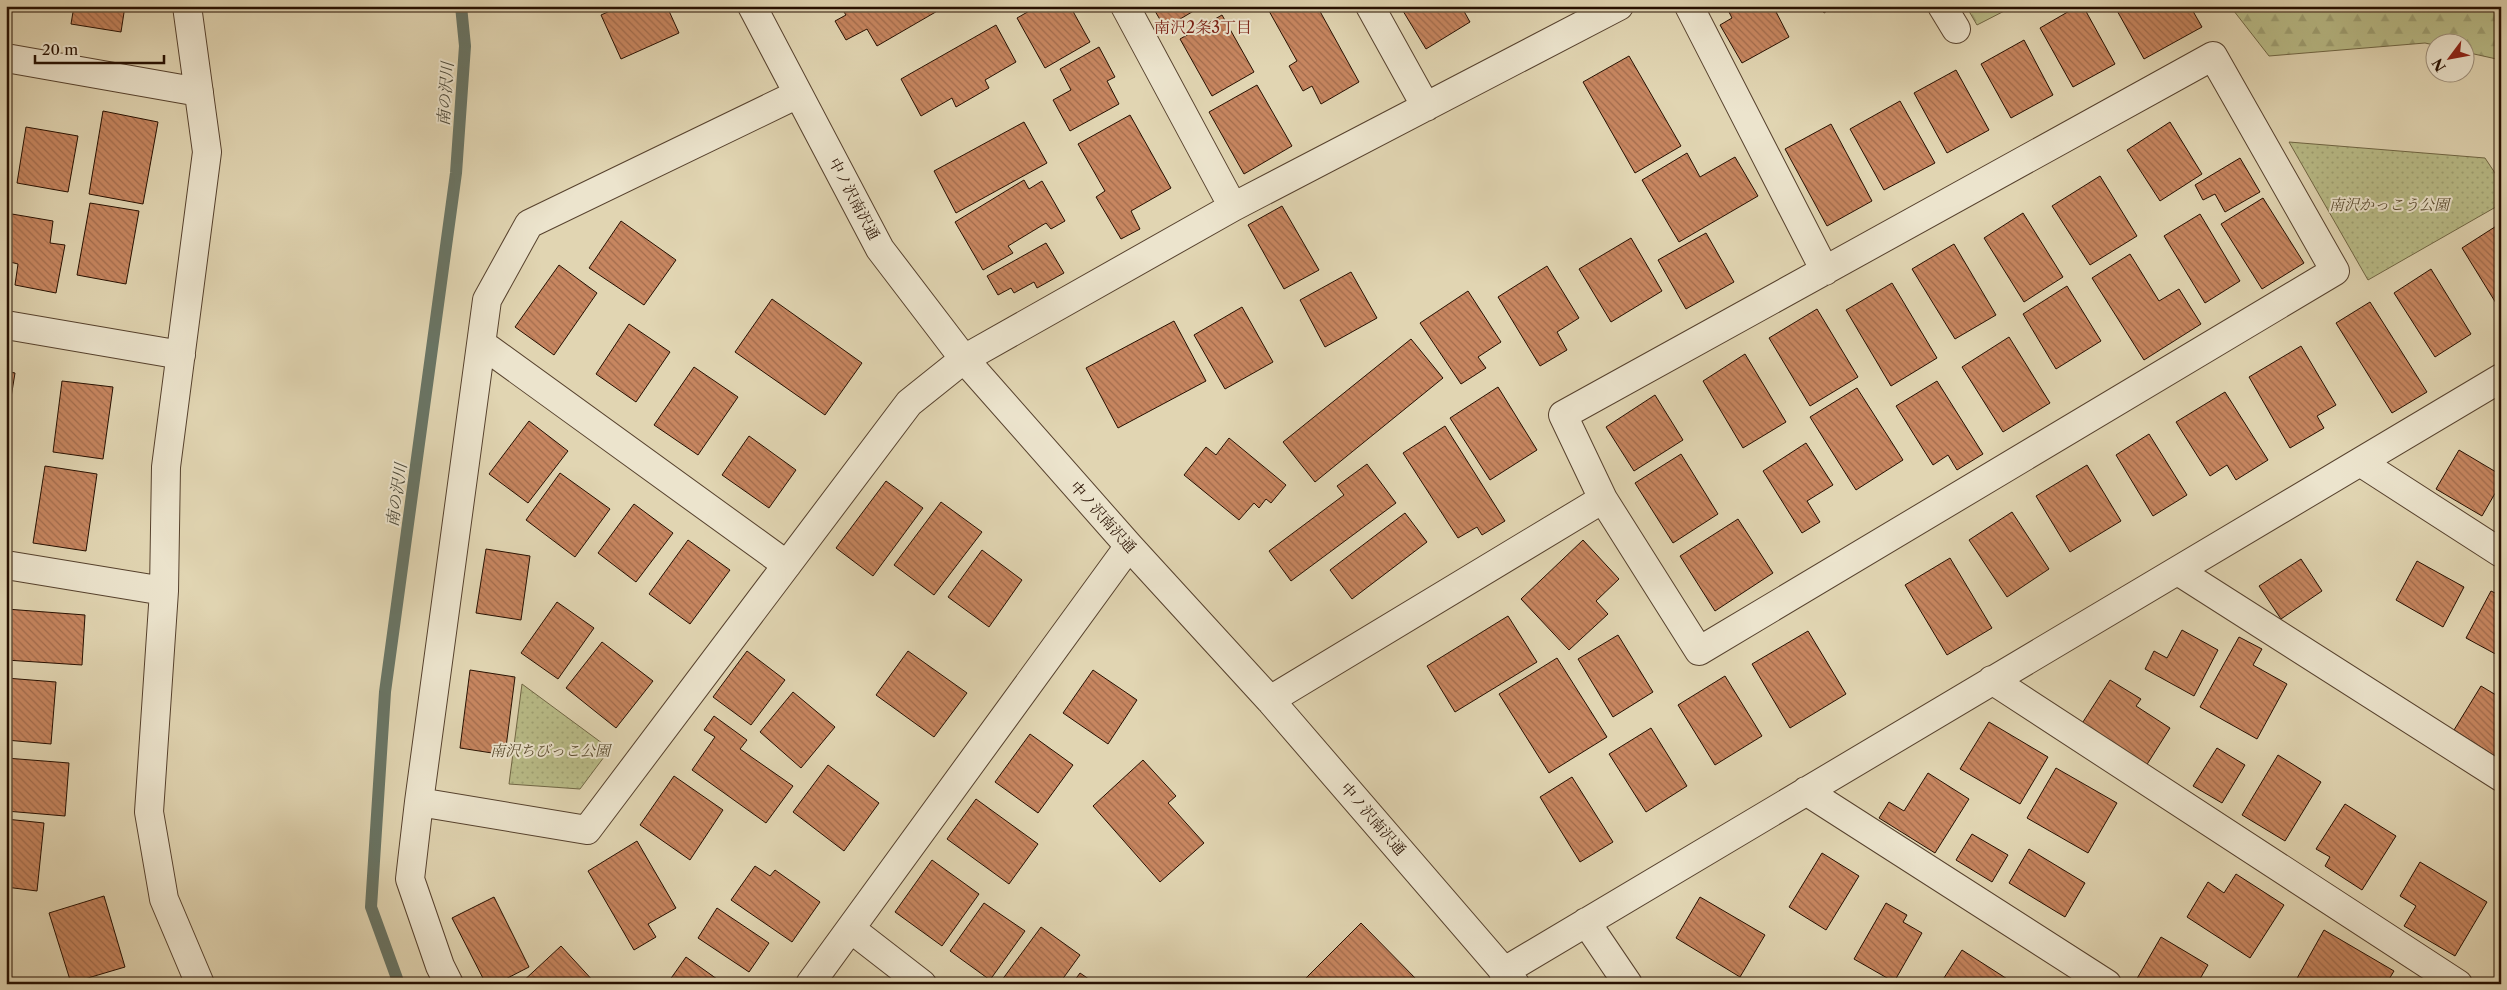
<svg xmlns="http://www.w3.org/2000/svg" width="2507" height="990" font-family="'Libre Caslon Text','Noto Serif JP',serif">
	<defs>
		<pattern id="forest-firs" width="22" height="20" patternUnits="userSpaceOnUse" patternTransform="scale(1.25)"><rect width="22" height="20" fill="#b9bc88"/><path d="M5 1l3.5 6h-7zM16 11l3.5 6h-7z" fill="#9fa174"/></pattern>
		<pattern id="park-dots" width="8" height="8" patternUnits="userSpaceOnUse" patternTransform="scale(1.25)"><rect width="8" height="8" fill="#b9bc88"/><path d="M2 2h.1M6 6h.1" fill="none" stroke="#9fa174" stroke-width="1.8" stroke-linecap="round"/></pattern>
		<pattern id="building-back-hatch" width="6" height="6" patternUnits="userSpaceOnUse" patternTransform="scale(1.25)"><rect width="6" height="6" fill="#c78660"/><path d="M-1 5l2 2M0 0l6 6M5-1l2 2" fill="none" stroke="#a26c4d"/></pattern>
	</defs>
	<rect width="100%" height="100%" fill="#e1d5b2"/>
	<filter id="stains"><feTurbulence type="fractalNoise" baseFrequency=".004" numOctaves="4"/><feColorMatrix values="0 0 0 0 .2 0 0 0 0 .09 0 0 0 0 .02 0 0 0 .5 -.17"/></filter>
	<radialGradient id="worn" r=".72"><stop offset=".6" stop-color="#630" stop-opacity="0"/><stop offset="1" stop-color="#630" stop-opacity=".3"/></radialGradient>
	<path fill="url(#forest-firs)" stroke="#706644" d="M1966,6H2014L1977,25Z
		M2230,6H2501V60L2465,52L2464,42H2434V45L2425,43L2269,56Z"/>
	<path fill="url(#park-dots)" stroke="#706644" d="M2289,142L2485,158L2501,182V204L2368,280Z
		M522,684L610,749L580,789L509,784Z"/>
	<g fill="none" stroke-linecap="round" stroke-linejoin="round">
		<path stroke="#697565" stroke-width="12" d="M399,984L371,907L385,692L456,173L465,46L461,6"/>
	</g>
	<path fill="url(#building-back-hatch)" stroke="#271001" d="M74,6H125L121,32L71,24Z
		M621,6H673L674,8L669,11L679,33L621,59L601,15Z
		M840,6H946L877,46L867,29L846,40L835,21L846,15Z
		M1038,6H1070L1090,42L1045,68L1017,18Z
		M1152,6H1202L1165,28Z
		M1277,6H1317L1359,82L1321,104L1312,86L1303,91L1289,66L1297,61L1269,11Z
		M1400,6H1461L1470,22L1426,49Z
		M1726,6H1773L1789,37L1742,63L1720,25L1732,18Z
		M1820,6H1835L1824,13Z
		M2078,6H2083L2115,64L2073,87L2040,28Z
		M2190,6L2202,27L2144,59L2115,7Z
		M1222,15L1254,72L1212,96L1180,39Z
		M996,25L1016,62L985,80L989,88L956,107L952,98L921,116L901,79Z
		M2024,40L2053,95L2011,118L1981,64Z
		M1099,47L1115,77L1107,81L1119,104L1070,131L1053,100L1071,90L1060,69Z
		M1629,56L1681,146L1635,173L1583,82Z
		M1956,70L1989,130L1947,153L1914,93Z
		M1257,85L1292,146L1244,174L1209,112Z
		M1900,101L1935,163L1884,190L1850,129Z
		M103,111L158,122L143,204L89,194Z
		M1130,115L1171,188L1131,211L1140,229L1121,239L1096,197L1105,191L1078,144Z
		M1024,122L1047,163L956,213L934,171Z
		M2170,122L2202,174L2160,201L2127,150Z
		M1831,124L1872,201L1827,226L1785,149Z
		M26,127L78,136L68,192L17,183Z
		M1687,153L1700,177L1735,157L1758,196L1679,242L1642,180Z
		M2240,158L2260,192L2225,212L2215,194L2203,200L2195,185Z
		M2100,176L2137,236L2090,265L2052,206Z
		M1024,180L1029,189L1042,181L1065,221L1051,229L1046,223L1008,246L1013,253L983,270L955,222Z
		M2263,198L2304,263L2262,289L2221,224Z
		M90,203L139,211L126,284L77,275Z
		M1282,206L1319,270L1284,289L1248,225Z
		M6,213L53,221L50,243L65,245L56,293L15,285L18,264L6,261Z
		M2023,213L2063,277L2024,302L1984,238Z
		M2200,214L2240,281L2205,303L2164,236Z
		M621,221L676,260L644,305L589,268Z
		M2501,223V307L2499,308L2462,248Z
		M1706,233L1734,282L1686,309L1658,260Z
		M1631,238L1662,291L1611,322L1579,269Z
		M1046,243L1064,273L1037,288L1034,282L1014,293L1011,288L998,295L987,276Z
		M1954,244L1996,315L1955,339L1912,269Z
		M2130,254L2159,301L2179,289L2201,324L2144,360L2092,278Z
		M559,265L597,293L554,355L515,327Z
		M1547,266L1579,318L1557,332L1567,350L1540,366L1498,297Z
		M2431,269L2471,334L2435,357L2394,293Z
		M1351,272L1377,318L1325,347L1300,300Z
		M1892,283L1937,358L1891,386L1846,310Z
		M2067,286L2101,341L2056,369L2023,314Z
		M1468,291L1501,342L1478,357L1486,368L1461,384L1420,323Z
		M772,299L862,363L825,415L735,352Z
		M2370,302L2427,392L2392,413L2336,323Z
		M1242,307L1273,362L1225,389L1194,335Z
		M1817,309L1858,377L1810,406L1769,338Z
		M1174,321L1206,381L1118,428L1086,368Z
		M629,324L670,352L636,402L596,374Z
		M2009,337L2050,403L2003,432L1962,367Z
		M1411,339L1443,378L1315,482L1283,442Z
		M2301,346L2336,405L2317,416L2324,428L2290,448L2249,377Z
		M1745,354L1786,422L1743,448L1703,381Z
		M694,367L738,397L698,455L654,425Z
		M6,371L15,373L6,429Z
		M62,381L113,387L103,459L53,452Z
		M1937,381L1983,454L1957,470L1948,455L1933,465L1896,406Z
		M1498,387L1537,450L1490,480L1450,418Z
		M1857,388L1903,460L1856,490L1810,417Z
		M2225,392L2268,460L2236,480L2227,465L2210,476L2176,422Z
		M1655,395L1683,440L1634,471L1606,427Z
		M529,421L568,451L528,503L489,474Z
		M1445,426L1505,521L1482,535L1477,527L1458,538L1403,453Z
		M2149,434L2187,495L2153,516L2116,455Z
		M749,436L796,470L769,508L722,475Z
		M1229,438L1286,485L1271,503L1266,499L1259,508L1254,503L1239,520L1184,475L1206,447L1216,455Z
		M1806,443L1833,485L1807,501L1820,522L1802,533L1763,471Z
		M2459,450L2501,475V483L2482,516L2436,489Z
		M1681,454L1718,514L1673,543L1635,483Z
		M1367,464L1396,503L1291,581L1269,551L1344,495L1337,486Z
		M2087,465L2121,521L2070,552L2036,496Z
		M45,466L97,474L86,551L33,543Z
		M560,473L610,509L575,557L526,520Z
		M886,481L923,508L873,576L836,548Z
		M941,502L982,532L934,595L894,565Z
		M634,504L673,533L636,582L598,553Z
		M2012,512L2049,569L2007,597L1969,540Z
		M1405,513L1427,542L1352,599L1330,570Z
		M1738,519L1773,573L1715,611L1680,556Z
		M688,540L730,570L690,624L649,594Z
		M1583,540L1619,579L1596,601L1608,614L1569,650L1521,599Z
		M486,549L530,556L521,620L476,613Z
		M982,550L1022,580L989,627L948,597Z
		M1950,558L1992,628L1947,655L1905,585Z
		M2301,559L2322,591L2281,619L2259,586Z
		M2417,561L2464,587L2443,627L2396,600Z
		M2491,591L2501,596V657L2466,638Z
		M557,602L594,628L558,679L521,653Z
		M6,609L85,615L82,665L6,660Z
		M1508,616L1537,662L1455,712L1427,666Z
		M2182,630L2218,650L2194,696L2145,669L2154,651L2167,658Z
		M1808,631L1846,694L1790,728L1752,664Z
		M1618,635L1653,692L1613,717L1578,659Z
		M2239,637L2262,649L2253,665L2287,684L2257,739L2200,707Z
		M602,642L653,681L616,728L566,688Z
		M747,651L785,680L751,725L713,697Z
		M908,651L967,693L934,737L876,695Z
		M1557,658L1607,737L1549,773L1499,694Z
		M470,670L515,677L505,755L460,748Z
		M1093,670L1137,700L1108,744L1063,713Z
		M1725,676L1762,736L1715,765L1678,705Z
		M6,678L56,682L51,744L6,740Z
		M2110,680L2141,699L2136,706L2170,728L2146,766L2081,725Z
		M2481,686L2501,698V760L2454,730Z
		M793,692L835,727L801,768L760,732Z
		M714,716L747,740L740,749L793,786L766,823L692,770L715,737L704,730Z
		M1989,722L2048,757L2020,804L1960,769Z
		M1651,728L1687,786L1646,812L1609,754Z
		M1030,734L1073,765L1038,813L995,782Z
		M2217,748L2245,765L2222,803L2193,786Z
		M2278,755L2321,782L2285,841L2242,815Z
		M6,758L69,763L65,816L6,811Z
		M1143,760L1176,796L1168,803L1204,843L1160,882L1093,806Z
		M828,765L879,803L844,851L793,812Z
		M2056,768L2117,803L2088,853L2027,818Z
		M1928,773L1969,799L1935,853L1879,818L1889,802L1904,811Z
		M674,776L723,810L690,860L640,825Z
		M1572,777L1613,842L1580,862L1540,797Z
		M976,799L1038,844L1009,884L947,839Z
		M2345,804L2396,836L2362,890L2325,866L2330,857L2316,849Z
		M6,819L44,823L37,891L6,887Z
		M1972,834L2008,855L1992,882L1956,860Z
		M637,841L676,908L648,924L656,937L634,950L588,871Z
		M2029,849L2085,883L2065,917L2009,883Z
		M1822,853L1859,876L1826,930L1789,907Z
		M932,860L979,894L942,946L895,912Z
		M2420,862L2487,902L2455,956L2404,926L2416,906L2400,896Z
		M755,866L770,876L775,870L820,902L792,942L731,900Z
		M2236,874L2284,905L2250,958L2187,917L2208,882L2224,893Z
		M104,896L125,967L71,983L49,913Z
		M494,897L529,967L496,984H486L452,918Z
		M1700,897L1765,935L1740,977L1676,938Z
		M6,899L11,900L6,933Z
		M984,903L1025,931L990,980L950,951Z
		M1886,903L1907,915L1903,922L1922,933L1894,982L1854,959Z
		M717,908L769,943L749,972L698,938Z
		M1361,923L1420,983L1301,984V983Z
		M1041,927L1080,955L1059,984H999Z
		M2324,930L2394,971L2386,984H2303L2296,980Z
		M2161,937L2208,965L2197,984H2138L2135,982Z
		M561,946L596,984H520Z
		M1962,950L2015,984H1940Z
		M686,957L724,984H667Z
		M1080,973L1096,984H1072Z"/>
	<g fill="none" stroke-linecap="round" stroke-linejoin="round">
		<g stroke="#56412d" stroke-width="30">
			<path id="minor" d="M187,6L207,152L166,467L164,591L149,812L164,899L200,984
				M752,6L880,249L964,359L1129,546L1270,700L1515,984
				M1125,6L1233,207
				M1370,6L1426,107
				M1689,6L1825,271
				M1942,6L1956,29
				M6,58L199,92
				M6,325L181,355
				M482,344L787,565
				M2360,462L2501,553
				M6,565L164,591
				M2178,571L2501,777
				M1992,680L2458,984
				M1270,700L1603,499L1563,415L2213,56L2335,271L1699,651L1603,499
				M1806,791L2107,984
				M419,802L587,830L909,403L964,359L1233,207L1619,6
				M1586,922L1628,984
				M851,929L922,984
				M1503,972L2501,378
				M449,984L440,966L410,879L419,802L487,300L529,224L798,94
				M810,984L1129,546"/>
		</g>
		<use href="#minor" stroke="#ece4cd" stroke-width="28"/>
	</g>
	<g text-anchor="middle" stroke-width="4" stroke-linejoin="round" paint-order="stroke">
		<g font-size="15" fill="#271001" stroke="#ece4cd">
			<text transform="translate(854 199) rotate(62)" y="5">中ノ沢南沢通</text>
			<text transform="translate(1103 517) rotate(48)" y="5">中ノ沢南沢通</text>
			<text transform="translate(1373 819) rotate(49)" y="5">中ノ沢南沢通</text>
		</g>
		<g font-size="15" font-style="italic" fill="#5a4c30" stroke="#ece4cd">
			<text x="2389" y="210">南沢かっこう公園</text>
			<text x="550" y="756">南沢ちびっこ公園</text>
		</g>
		<g font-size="16" fill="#7a1f14" stroke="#ece4cd">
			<text x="1203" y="33">南沢2条3丁目</text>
		</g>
		<g font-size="16" font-style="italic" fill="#4e4b3b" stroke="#ece4cd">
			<text transform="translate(445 94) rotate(-86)" y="6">南の沢川</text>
			<text transform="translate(396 495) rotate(-82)" y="6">南の沢川</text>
		</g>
	</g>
	<rect width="2507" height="990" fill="none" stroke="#e1d5b2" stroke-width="25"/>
	<rect x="8" y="8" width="2492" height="975" fill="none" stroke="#271001" stroke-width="2.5"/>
	<rect x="12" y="12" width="2482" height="965" fill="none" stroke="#271001"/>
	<g transform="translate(2450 58) rotate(238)"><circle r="24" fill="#ece4cd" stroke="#9d8f7b"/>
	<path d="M0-4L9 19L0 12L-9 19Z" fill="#8f2418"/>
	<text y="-8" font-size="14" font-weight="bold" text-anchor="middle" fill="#271001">N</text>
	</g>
	<path d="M35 55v8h129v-8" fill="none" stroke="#271001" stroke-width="2.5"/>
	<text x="42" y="55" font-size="15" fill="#271001" stroke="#ece4cd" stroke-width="4" paint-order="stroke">20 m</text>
	<rect width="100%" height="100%" filter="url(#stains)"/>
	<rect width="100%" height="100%" fill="url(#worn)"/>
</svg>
